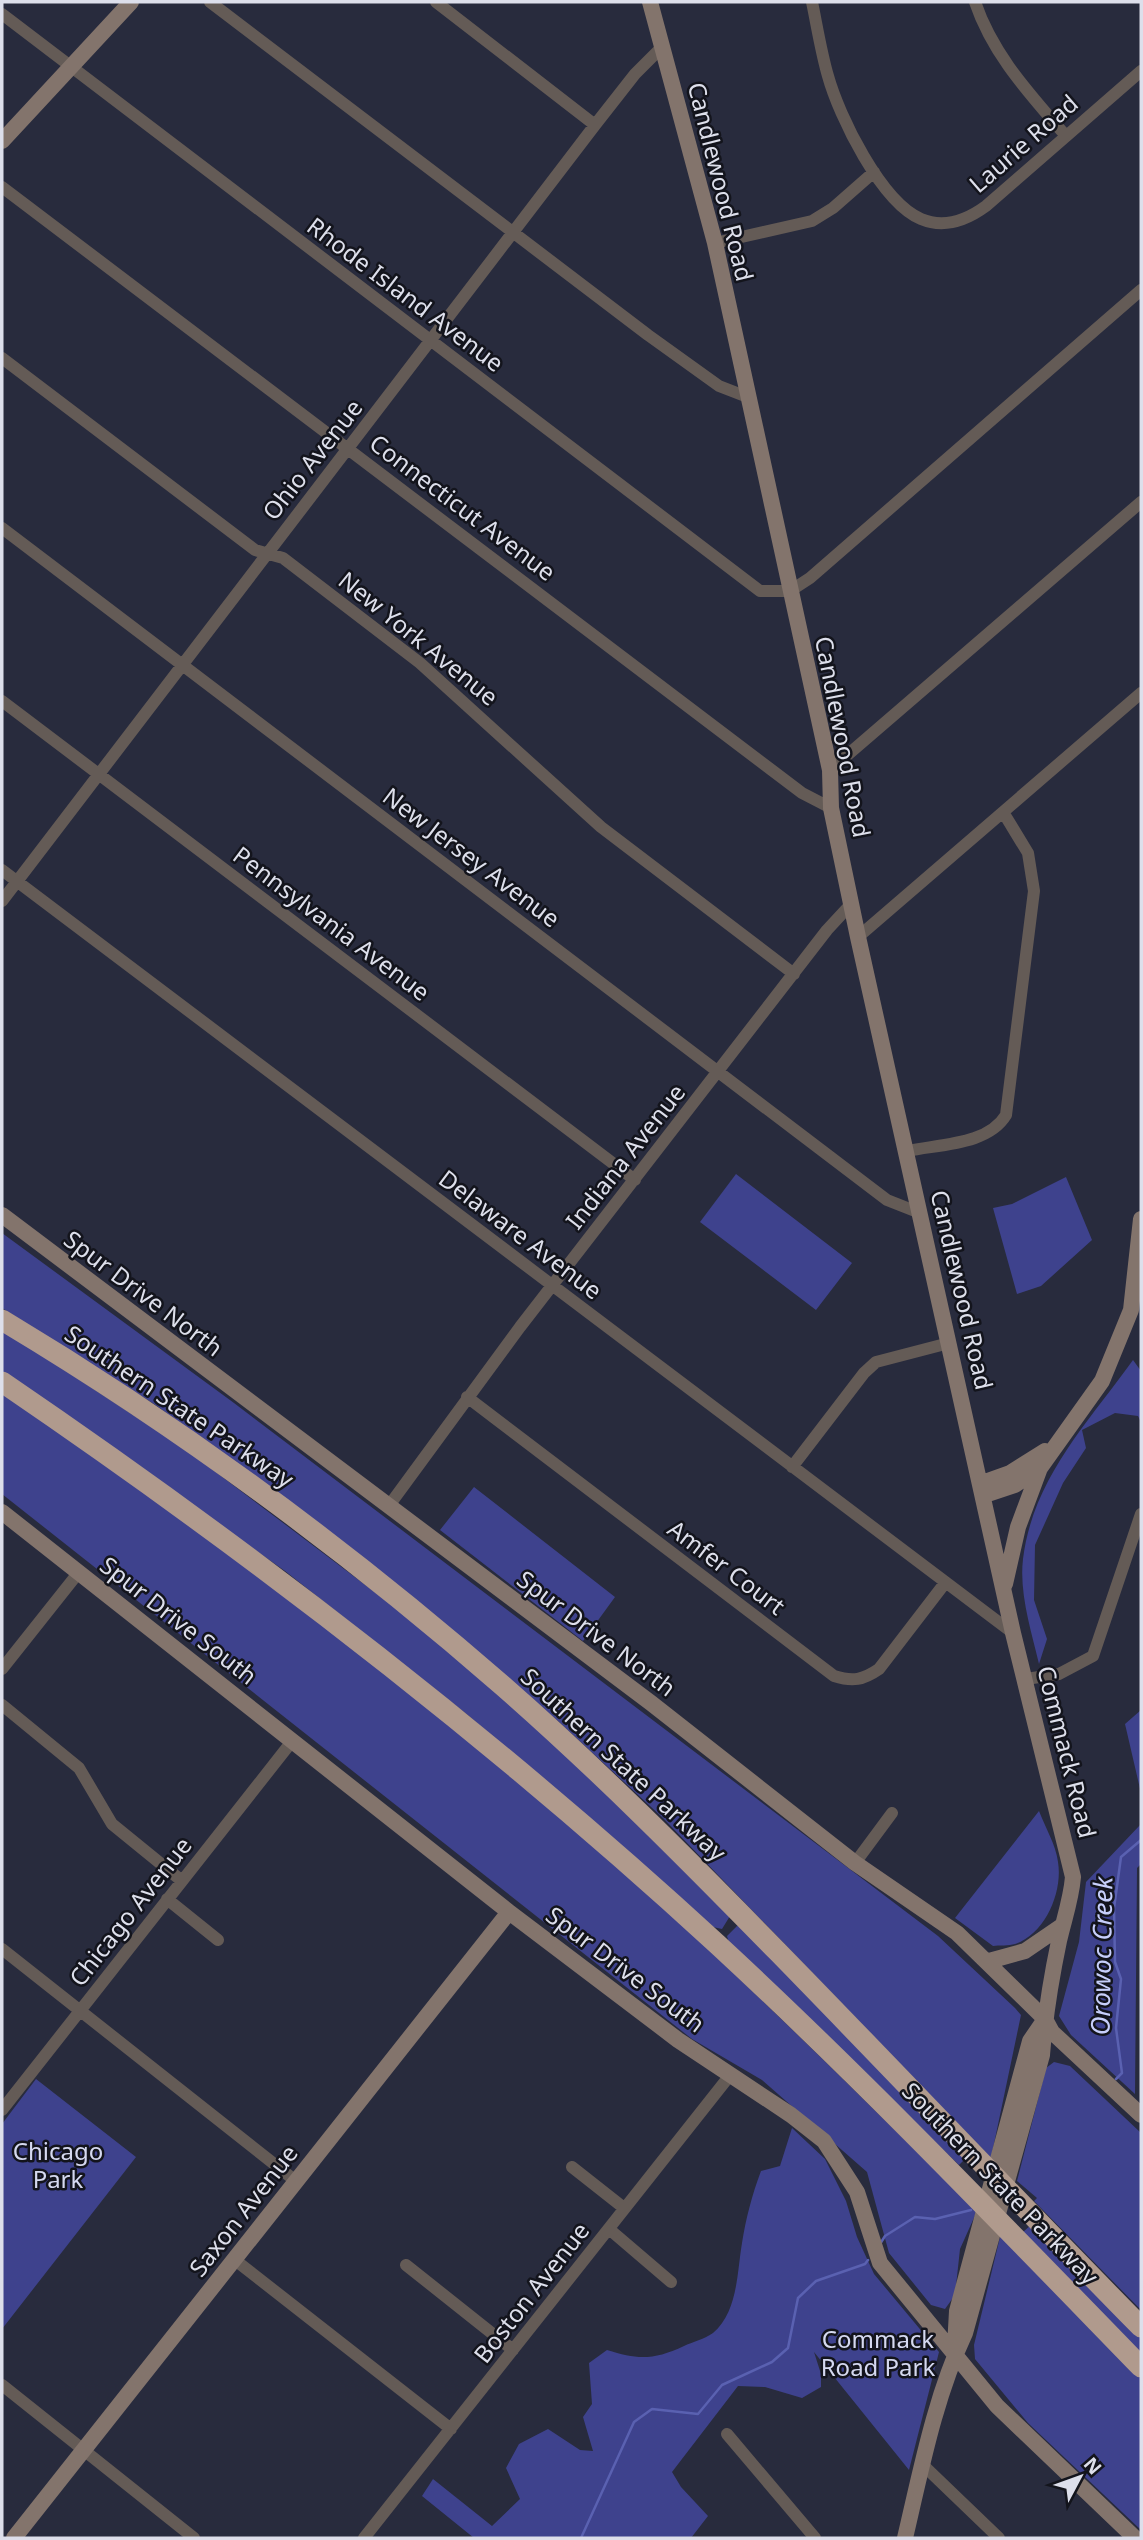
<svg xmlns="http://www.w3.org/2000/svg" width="1143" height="2540" font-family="'Noto Sans',sans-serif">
	<rect width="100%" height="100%" fill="#282b3d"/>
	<path fill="#3e428d" d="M736,1174L852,1263L816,1310L700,1222Z
		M1066,1177L1092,1240L1041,1286L1017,1294L993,1208L1012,1204Z
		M2,1233L234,1403L938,1936L1015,2008L1021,2015L991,2158L663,1818L559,1722L321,1526L157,1406L2,1308Z
		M2,1329L188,1451L405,1615L546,1735L730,1916L722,1929L713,1927L469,1716L285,1571L2,1372Z
		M1133,1360L1141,1371V1422L1138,1416L1115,1413L1082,1430L1086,1448L1063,1483L1035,1545L1034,1600L1047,1639L1039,1664C1031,1630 1019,1593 1023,1559C1033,1478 1088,1423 1133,1360Z
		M2,1393C157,1499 310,1609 456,1727C641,1876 808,2045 977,2211L960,2249L955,2295L945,2309L931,2305L889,2253L867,2172L762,2080L692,2039L2,1494Z
		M474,1487L615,1597L583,1641L440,1530Z
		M1141,1710V1793L1125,1724Z
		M1039,1811C1045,1827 1056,1845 1058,1862C1063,1892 1045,1934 1015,1944C1009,1946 999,1945 993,1946L955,1918Z
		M1141,1824V1864L1137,1868L1135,2094L1071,2035L1059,2016L1079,1942L1086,1882Z
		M737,1926L744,1927L967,2157L959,2165L729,1943L727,1936Z
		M1054,2062L1070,2066L1141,2133V2310L1034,2201L1037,2198L1017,2181L1046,2068Z
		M36,2079L136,2157L2,2329V2124Z
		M792,2128L825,2159L846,2201L857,2237L874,2274L939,2352L909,2470L814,2352L821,2374V2387L802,2398L765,2387L738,2386L672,2472L681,2487L708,2516L691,2538H474L422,2496L433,2479L492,2526L520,2499L506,2468L519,2444L548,2429L580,2450L593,2451L583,2417L592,2404L589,2363L607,2350C638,2360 654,2360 684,2346C692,2342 705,2339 713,2333C738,2312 737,2272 742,2243C746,2218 752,2195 761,2171L780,2166Z
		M1031,2225L1141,2338V2353L1023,2232Z
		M1001,2233L1141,2379V2530L1028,2423L975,2359L974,2345Z"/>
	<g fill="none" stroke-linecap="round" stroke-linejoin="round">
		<path stroke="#5a61b1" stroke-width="2.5" d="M1116,2079L1122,2073L1116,2028L1121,1979L1115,1962L1114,1908L1121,1857L1141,1840
			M880,2244L885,2236L915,2217L935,2219L971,2210
			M581,2538L634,2422L652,2409L698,2414L722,2385L772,2362L788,2348L798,2298L816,2281L865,2264L868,2260"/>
		<path stroke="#645b56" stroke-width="12" d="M210,2L648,335L719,386L750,398
			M436,2L595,125
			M812,2C817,26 821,52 828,76C839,116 881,202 921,219C945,229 967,220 986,206L1141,71
			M975,2C993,55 1029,93 1065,135
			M2,14L760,591H790L810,578L1141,290
			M2,187L802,793L831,808
			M715,243L812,221L833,208L874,172
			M2,358L255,550L283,558L420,663L601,827L794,974
			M2,528L887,1200L920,1213
			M2,701L635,1180
			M830,770L1141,502
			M2,870L1013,1633
			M2,901L595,125L635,74L661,48
			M858,937L1141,693
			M907,1151C940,1144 988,1145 1006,1115L1034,891L1028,853L1003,812
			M467,1397L834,1676C853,1682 863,1680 879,1669L945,1583
			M792,1467L864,1373L876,1362L949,1343
			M388,1507L520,1327L827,930L852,903
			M2,1669L79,1572
			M1026,1679L1059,1674L1093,1656L1141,1514
			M2,1705L79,1768L112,1824L182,1881
			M855,1863L892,1813
			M167,1899L218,1940
			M2,1949L297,2182
			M2,2110L293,1740
			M572,2167L624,2208
			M609,2229L671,2282
			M235,2260L451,2429
			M406,2265L513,2350
			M2,2385L194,2538
			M727,2434L815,2538
			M923,2465L999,2538
			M364,2538L731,2074"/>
		<path stroke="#83746c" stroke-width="16" d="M650,2L715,243L830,770L831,808L858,937L1013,1633L1073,1877C1071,1900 1064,1919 1059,1941C1051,1979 1045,2017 1042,2055L965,2333C935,2397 921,2470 905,2538
			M2,141L131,2
			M2,1215L651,1703L855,1863L957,1933L1045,2019L1052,2032L1141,2115
			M982,1483L1010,1473L1045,1451
			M985,1495L1015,1485L1040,1468L1102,1381L1131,1310L1141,1219
			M2,1512L509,1912L678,2040L791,2115L824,2141L857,2192L880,2263L997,2406L1135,2538
			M1005,1584L1018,1527L1040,1468
			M989,1961L1025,1951L1063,1925
			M955,2347L957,2311L1030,2041L1043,2022
			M14,2538L509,1912"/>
		<path stroke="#b09a8d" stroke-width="21" d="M2,1320C179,1426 347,1550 503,1686C599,1770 689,1861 778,1952C900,2077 1019,2203 1141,2327
			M2,1382C253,1553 493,1738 717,1944C864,2080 1002,2224 1141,2367"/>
	</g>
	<g text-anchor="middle" stroke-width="5" stroke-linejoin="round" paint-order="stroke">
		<g font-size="24" fill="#dddfeb" stroke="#13141c">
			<text transform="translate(1024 144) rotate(-41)" y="8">Laurie Road</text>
			<text transform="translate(720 182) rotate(76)" y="8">Candlewood Road</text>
			<text transform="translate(405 295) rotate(37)" y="8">Rhode Island Avenue</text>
			<text transform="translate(313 460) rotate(-52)" y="8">Ohio Avenue</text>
			<text transform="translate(462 508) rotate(37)" y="8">Connecticut Avenue</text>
			<text transform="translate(418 639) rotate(39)" y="8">New York Avenue</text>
			<text transform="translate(842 737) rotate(79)" y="8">Candlewood Road</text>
			<text transform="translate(471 858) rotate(37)" y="8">New Jersey Avenue</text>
			<text transform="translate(331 924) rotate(37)" y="8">Pennsylvania Avenue</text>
			<text transform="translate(626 1157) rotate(-52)" y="8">Indiana Avenue</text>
			<text transform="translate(520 1235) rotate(37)" y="8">Delaware Avenue</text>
			<text transform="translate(961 1290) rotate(77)" y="8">Candlewood Road</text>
			<text transform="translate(143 1294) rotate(37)" y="8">Spur Drive North</text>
			<text transform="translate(179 1407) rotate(34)" y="8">Southern State Parkway</text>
			<text transform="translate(726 1568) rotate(37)" y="8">Amfer Court</text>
			<text transform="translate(178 1621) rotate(38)" y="8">Spur Drive South</text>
			<text transform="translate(596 1634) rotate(37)" y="8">Spur Drive North</text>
			<text transform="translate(1066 1752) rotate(76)" y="8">Commack Road</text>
			<text transform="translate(623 1765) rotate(43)" y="8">Southern State Parkway</text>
			<text transform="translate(131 1912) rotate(-52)" y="8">Chicago Avenue</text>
			<text transform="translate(625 1970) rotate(37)" y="8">Spur Drive South</text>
			<text transform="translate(1000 2184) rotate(46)" y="8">Southern State Parkway</text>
			<text transform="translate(244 2211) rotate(-52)" y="8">Saxon Avenue</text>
			<text transform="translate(532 2293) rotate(-52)" y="8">Boston Avenue</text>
		</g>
		<g font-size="24" fill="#d5d9f0" stroke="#13141c">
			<text x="58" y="2160">Chicago<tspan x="58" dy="28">Park</tspan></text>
			<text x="878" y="2348">Commack<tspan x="878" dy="28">Road Park</tspan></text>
		</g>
		<g font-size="26" font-style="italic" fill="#c7cffb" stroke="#13141c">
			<text transform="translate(1102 1956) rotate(-89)" y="9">Orowoc Creek</text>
		</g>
	</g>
	<rect width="1143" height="2540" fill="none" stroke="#dddfeb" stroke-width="7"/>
	<g transform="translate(1080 2477) rotate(49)" stroke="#13141c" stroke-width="5" paint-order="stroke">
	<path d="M0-5L12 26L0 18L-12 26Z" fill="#dddfeb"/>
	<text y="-10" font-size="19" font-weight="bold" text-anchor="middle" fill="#dddfeb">N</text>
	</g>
</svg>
